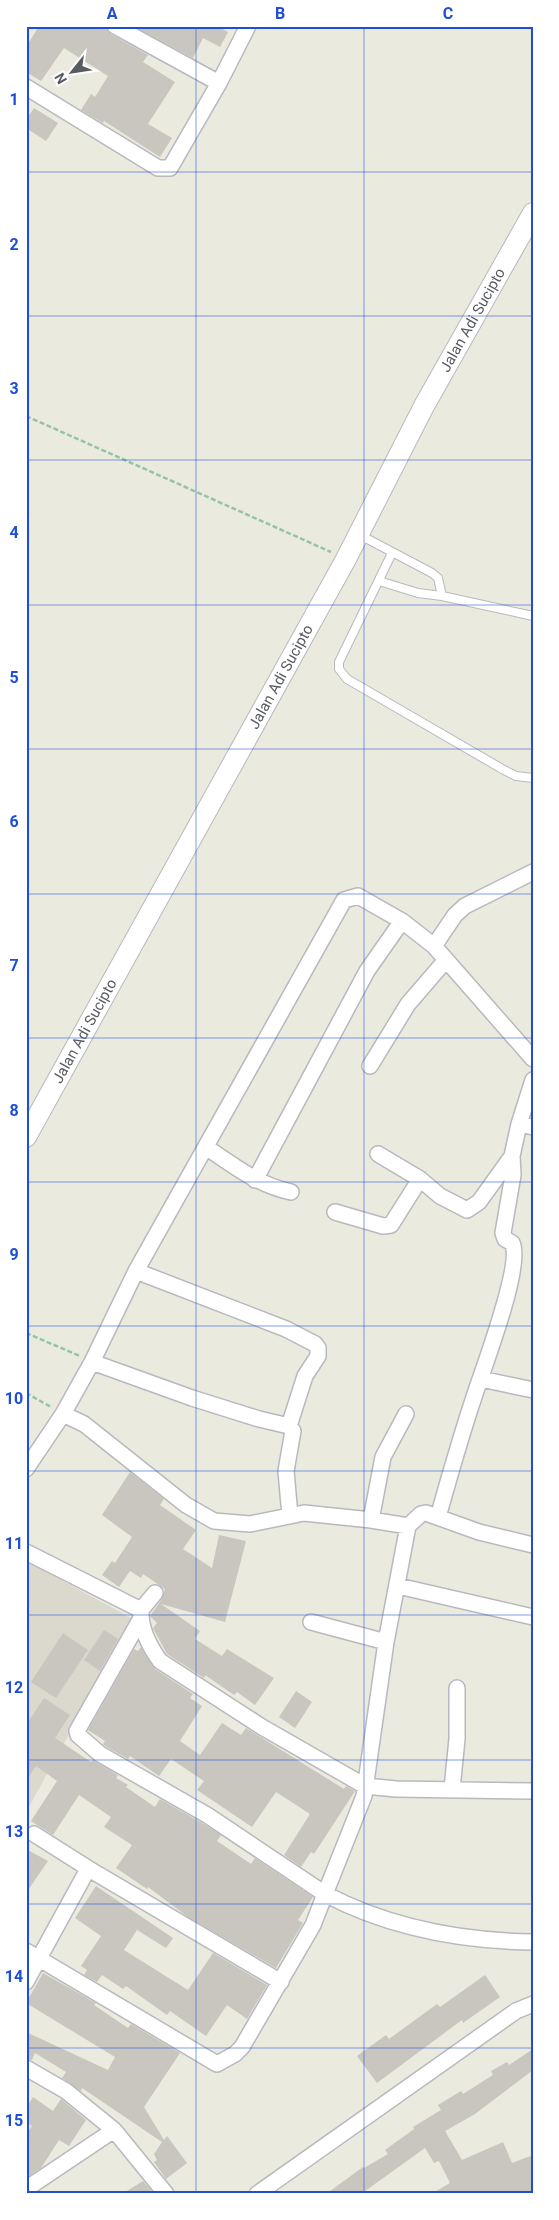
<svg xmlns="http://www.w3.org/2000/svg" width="559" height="2220" font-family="Roboto,sans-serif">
	<rect width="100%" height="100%" fill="#ebeadf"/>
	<path fill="#dbd9cd" d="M26,1561L133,1619L26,1812Z"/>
	<path fill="#c8c6be" d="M39,26H104L110,34L148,55L143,62L175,82L148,124L172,138L160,157L104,121L103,123L81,110L91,94L95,97L108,76L64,48L41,81L26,72V47Z
		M141,26H217L228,32L220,47L203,38L193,58L139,29Z
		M34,108L58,123L46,141L26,128V120Z
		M130,1472L164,1499L160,1505L196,1530L183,1549L212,1568L219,1535L246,1541L225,1622L161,1604L200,1631L195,1639L222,1656L227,1649L274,1678L255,1705L237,1692L234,1695L205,1675L204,1678L167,1654L153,1628L157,1623L150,1616L162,1599L165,1589L143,1574L141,1578L130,1571L119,1587L102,1575L112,1561L115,1563L132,1537L102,1515Z
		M104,1630L118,1639L100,1671L84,1660Z
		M63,1633L88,1650L56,1698L31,1682Z
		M141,1647L155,1669L193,1694L190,1698L202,1706L180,1741L200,1755L222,1723L241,1735L246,1728L344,1789L346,1786L355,1791L314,1854L311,1852L301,1867L284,1855L310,1814L276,1792L252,1827L197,1790L204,1781L171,1759L159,1776L130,1756L128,1759L105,1746L103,1744L105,1741L88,1730L134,1649L138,1651Z
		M296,1691L312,1702L295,1728L279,1717Z
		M44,1698L70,1715L55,1738L91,1762L93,1760L118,1775L116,1778L128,1785L126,1787L155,1807L160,1799L202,1823L221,1835L217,1841L251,1864L255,1858L313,1897L298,1920L303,1923L276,1968L188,1917L148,1887L147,1889L116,1868L132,1845L104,1827L111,1817L79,1795L53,1835L31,1821L57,1781L36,1766L26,1781V1725Z
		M26,1849L48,1861L26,1893Z
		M96,1886L173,1938L166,1948L137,1930L124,1950L188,1990L213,1953L267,1985L247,2019L227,2005L206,2036L170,2011L167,2015L126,1986L123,1989L102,1975L97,1982L84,1975L87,1970L81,1966L101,1936L75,1918Z
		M43,1973L96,2003L94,2005L128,2028L131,2024L180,2053L144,2107L164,2140L167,2136L187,2163L166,2179L154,2162L157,2160L154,2154L162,2142L82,2088L81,2091L62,2078L66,2072L35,2053L32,2060L26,2059V2032L108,2070L115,2057L26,2003Z
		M485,1975L500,1997L463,2023L462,2020L377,2083L357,2056L386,2035L389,2039L437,2004L440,2007Z
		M533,2049V2070L475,2114L445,2131L462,2160L503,2142L512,2163L533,2155V2194H431L450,2183L439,2161L434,2163L425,2148L361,2194H326L363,2167L364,2168L388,2154L385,2150L414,2129L413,2127L441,2110L438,2105L461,2091L463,2094L493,2075L491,2071L507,2062L509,2065Z
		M33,2097L53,2111L61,2099L86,2120L69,2146L59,2140L41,2168L26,2178V2134L32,2126L26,2122V2108Z
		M143,2181L151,2190L147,2194H122Z"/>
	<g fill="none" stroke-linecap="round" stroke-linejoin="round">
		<g stroke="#b7b9be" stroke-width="10">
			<path id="service" d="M360,535L432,573L438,578L442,596L533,616
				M392,553L339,662V669L347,679L504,770L516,776L533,778
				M379,581L418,593L442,596"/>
		</g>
		<g stroke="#b7b9be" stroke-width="18">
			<path id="minor" d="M115,26L219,83
				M26,87L158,168H170L219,83L248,26
				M434,946L533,1059
				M370,1066L408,1004L446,960
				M519,1124L533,1080
				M206,1147C234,1166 258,1185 291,1192
				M378,1154L420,1179
				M255,1180L367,971L402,921
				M335,1212L383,1226L391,1225L420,1179L440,1196L467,1210L479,1202L512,1156
				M136,1271L286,1329L315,1344L318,1348V1356L305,1376L289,1426
				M92,1362L192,1398L259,1419L289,1426L293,1431L286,1471L290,1516
				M481,1379L533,1390
				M63,1414L92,1362L136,1271L344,900L358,896L402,921L434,946L455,915L465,906L533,872
				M26,1469L63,1414L84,1424L186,1505L214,1521L250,1524L304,1513L371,1520L408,1526
				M438,1517C449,1478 460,1439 473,1400C481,1374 524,1264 512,1243L505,1239L503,1233L513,1175L512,1156L519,1124L533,1127
				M371,1520L383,1457L406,1414
				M26,1552L141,1610C140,1628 150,1647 160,1661L262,1727L365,1786L396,1789L533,1791
				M398,1586L533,1617
				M141,1610L155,1593
				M140,1620L77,1731L78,1735L100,1754L207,1815L325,1894L364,1796L386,1642L408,1526L421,1514L426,1513L479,1532L533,1545
				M311,1622L386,1642
				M452,1789L457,1739V1688
				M34,1834L94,1872L281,1982
				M26,1951L217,2064L235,2054L242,2047L313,1925L325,1894C388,1927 462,1941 533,1942
				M26,1982L88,1869
				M26,2068L66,2091L114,2130
				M26,2189L114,2130L166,2194
				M257,2194L516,2011L533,2004"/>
		</g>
		<g stroke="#b7b9be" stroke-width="22">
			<g id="tertiary">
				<path id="s1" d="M26,1137L346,559L424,406L533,213"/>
			</g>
		</g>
		<path stroke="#95c3a7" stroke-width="2.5" stroke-dasharray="5 2.5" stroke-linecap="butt" d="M26,416L331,552
			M26,1333L80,1356
			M26,1393L51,1407"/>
		<use href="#service" stroke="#fff" stroke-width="8"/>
		<use href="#minor" stroke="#fff" stroke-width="15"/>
		<use href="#tertiary" stroke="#fff" stroke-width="20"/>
	</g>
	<path fill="none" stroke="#1d4ed8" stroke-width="1" stroke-opacity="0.55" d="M196,26V2194M364,26V2194M26,172H533M26,316H533M26,460H533M26,605H533M26,749H533M26,894H533M26,1038H533M26,1182H533M26,1326H533M26,1471H533M26,1615H533M26,1760H533M26,1904H533M26,2048H533"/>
	<g text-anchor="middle" stroke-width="4" stroke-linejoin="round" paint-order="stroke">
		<g font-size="15" fill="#585b60" stroke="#fff">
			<text dy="5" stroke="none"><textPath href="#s1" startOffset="931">Jalan Adi Sucipto</textPath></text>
			<text dy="5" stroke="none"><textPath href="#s1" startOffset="526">Jalan Adi Sucipto</textPath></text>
			<text dy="5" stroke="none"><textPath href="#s1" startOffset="121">Jalan Adi Sucipto</textPath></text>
		</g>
	</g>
	<rect width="559" height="2220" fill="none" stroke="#ffffff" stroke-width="55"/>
	<g transform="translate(72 72) rotate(240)" stroke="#ffffff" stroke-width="4" paint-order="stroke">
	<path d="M0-4L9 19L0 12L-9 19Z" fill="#585b60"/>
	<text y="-8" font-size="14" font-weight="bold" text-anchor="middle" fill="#585b60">N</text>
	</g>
	<rect x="28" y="28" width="504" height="2164" fill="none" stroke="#1d4ed8" stroke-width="2"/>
	<g font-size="16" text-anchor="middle" font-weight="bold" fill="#1d4ed8">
		<text x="112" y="19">A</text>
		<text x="280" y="19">B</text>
		<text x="448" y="19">C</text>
		<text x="14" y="105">1</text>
		<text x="14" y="250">2</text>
		<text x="14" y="394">3</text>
		<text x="14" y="538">4</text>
		<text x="14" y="683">5</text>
		<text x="14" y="827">6</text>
		<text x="14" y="971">7</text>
		<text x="14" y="1116">8</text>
		<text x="14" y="1260">9</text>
		<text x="14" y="1404">10</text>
		<text x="14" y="1549">11</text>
		<text x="14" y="1693">12</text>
		<text x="14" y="1837">13</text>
		<text x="14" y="1982">14</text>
		<text x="14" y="2126">15</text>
	</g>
</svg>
